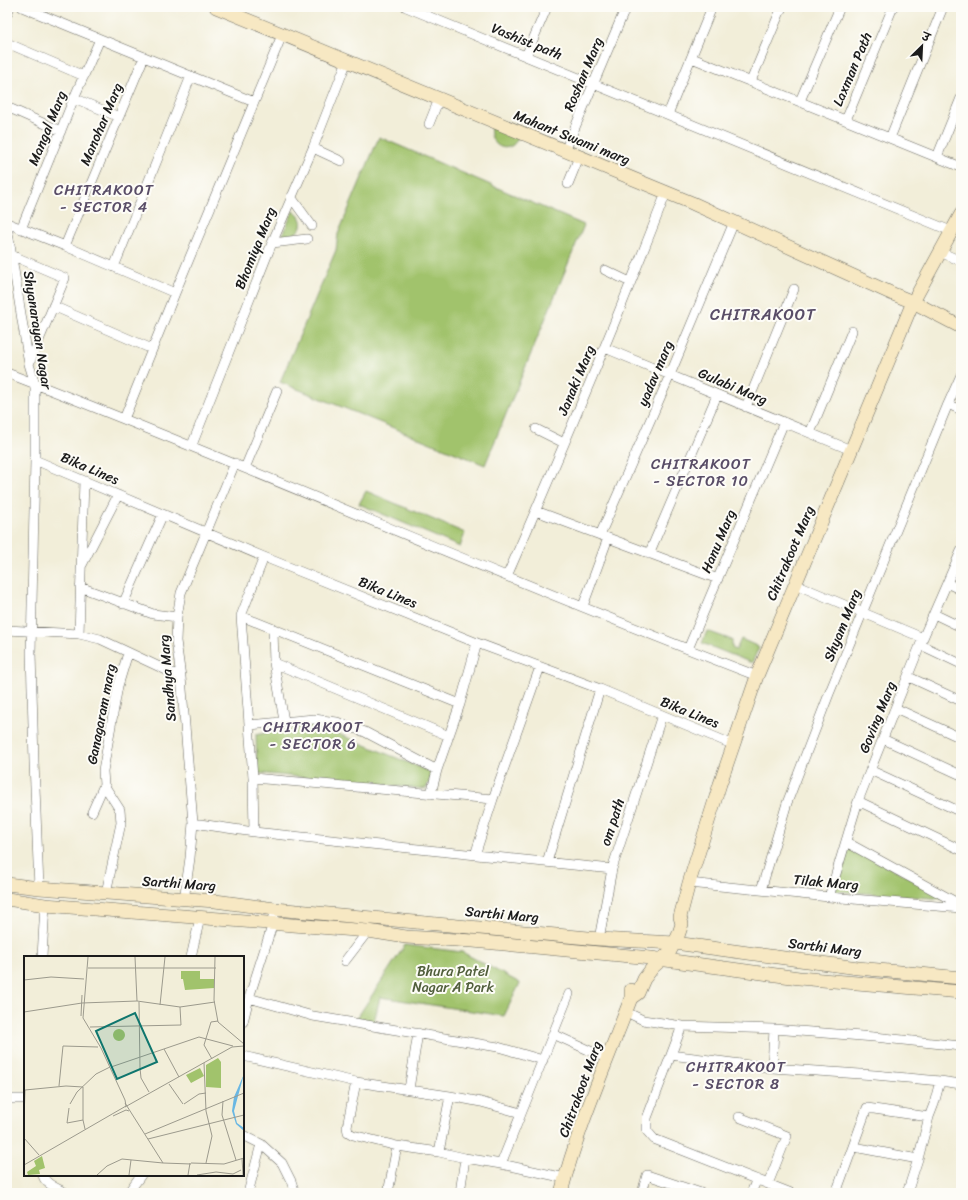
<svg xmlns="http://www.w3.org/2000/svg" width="968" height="1200" font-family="Sriracha,'Playpen Sans Deva',sans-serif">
	<rect width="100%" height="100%" fill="#fdfcf7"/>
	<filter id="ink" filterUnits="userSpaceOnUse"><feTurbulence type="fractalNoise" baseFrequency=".025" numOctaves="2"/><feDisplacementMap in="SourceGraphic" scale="8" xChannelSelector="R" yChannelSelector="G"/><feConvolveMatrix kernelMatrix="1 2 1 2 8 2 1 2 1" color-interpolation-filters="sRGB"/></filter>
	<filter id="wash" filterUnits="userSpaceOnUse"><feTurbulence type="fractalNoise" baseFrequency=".012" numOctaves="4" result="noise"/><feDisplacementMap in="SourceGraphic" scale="16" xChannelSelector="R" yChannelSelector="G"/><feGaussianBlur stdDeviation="0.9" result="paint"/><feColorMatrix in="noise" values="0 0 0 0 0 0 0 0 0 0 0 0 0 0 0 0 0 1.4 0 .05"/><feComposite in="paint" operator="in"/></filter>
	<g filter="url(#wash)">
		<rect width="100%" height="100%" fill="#f2eed9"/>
		<path fill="#a1c36c" stroke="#5e7044" d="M491,127L519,137C517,140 515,143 513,145C500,154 488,139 491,127Z
			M379,137L584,225L485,465L280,382L336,250L338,234Z
			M293,211C295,213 299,215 300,218C306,230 291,238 282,236Z
			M366,491L465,533L460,547L359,504Z
			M707,631L732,640V648L736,650L741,639L759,647L752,663L702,643Z
			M317,725L433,773L426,789L257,773L256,735L279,730Z
			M849,848L958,900L835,891Z
			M405,945L462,952L520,983L504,1016L380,997L374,1022L357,1018Z"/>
	</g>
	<g filter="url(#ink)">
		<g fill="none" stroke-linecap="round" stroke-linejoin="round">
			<g stroke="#67665e" stroke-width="10">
				<path id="street" d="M22,7L254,102
					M406,7L951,231
					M7,14L10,7
					M7,43L84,76
					M526,56L547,7
					M692,58L961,167
					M751,81L782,7
					M74,98L119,117
					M800,101L840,7
					M7,107L61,131
					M668,114L712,7
					M846,120L893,7
					M429,124L439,99
					M890,138L943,7
					M313,148L341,161
					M565,151L626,7
					M937,157L961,98
					M568,184L579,157
					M291,197L312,226
					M7,223L65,246L175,293
					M7,226L29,364L35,384V460L31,653L34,762L39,888
					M21,229L74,98L100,39
					M272,243L307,239
					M65,246L144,57
					M940,252L961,261
					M11,255L65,278L29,364
					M114,267L191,76
					M605,270L630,282
					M53,306L152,349
					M605,348L851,450
					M7,373C259,470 505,580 757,676
					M948,404L961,410
					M746,407L794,289
					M124,419L175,293L282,35
					M536,429L564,443
					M810,433L852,331
					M192,445L272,243L313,148L347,61
					M35,460L264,557L477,643L600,689L734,745
					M245,468L277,391
					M536,511L718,579
					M600,535L670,375L734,222
					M649,554L717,395
					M82,565L118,495
					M507,576C563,449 616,322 666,193
					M947,583L961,590
					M795,584L923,638
					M80,587L153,614L177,617
					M123,604L163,514
					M583,606L608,538
					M934,614L961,627
					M241,616L460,704
					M7,630L79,634L100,639L181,677
					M273,630L274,663L284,721
					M79,634L84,481
					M921,645L961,664
					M688,649L784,422
					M274,663L449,736
					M909,677L961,701
					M895,708L961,738
					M249,725L314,719L337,722L365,732L437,770
					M883,739L961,775
					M870,770L961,812
					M253,778L493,799
					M431,794L437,770L460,704L477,643
					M858,801L961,850
					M92,812L104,785
					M193,823L254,832L612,869
					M254,832L253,778L241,616L264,557
					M846,842L961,905
					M475,855L493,799L540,667
					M547,862L600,689
					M689,883L829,897L961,908
					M761,890L787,803L829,694L948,404L961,375
					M106,893L121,823L120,810L104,785L103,771L118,686L128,653
					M829,897L858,801L923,638L961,551
					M184,900L190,858L193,823L181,677L176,641L177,617L181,593L235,463
					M599,939L612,869L662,715
					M42,957L45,905
					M191,957L200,918
					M345,961L368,931
					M249,998L313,1016L498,1047L543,1060
					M626,1012L643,1020L682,1026L774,1029L874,1037L961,1046
					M243,1022L249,998L273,923L275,909
					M682,1026L647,1118V1131L654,1139L791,1193
					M774,1029L772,1068L875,1075L940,1081
					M553,1034L569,994
					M671,1055L772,1068
					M243,1056L356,1082L450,1096L481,1102L521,1113
					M356,1082L347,1127L348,1132L353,1135L397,1146L439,1152L465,1158L501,1164L565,1178
					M409,1089L418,1033
					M7,1099H25
					M739,1117L787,1136L768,1184
					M243,1135L261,1144L282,1163L291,1181L295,1193
					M854,1147L918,1159
					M439,1152L450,1096
					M501,1164L553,1034L608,1059
					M43,1175C44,1184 59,1189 66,1193
					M128,1193L141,1175
					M248,1193L261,1144
					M388,1193L397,1146
					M460,1193L465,1158
					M642,1193L647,1175L701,1193
					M751,1193L757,1179
					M836,1193L867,1108L929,1117L934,1104L940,1081L961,1084
					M907,1193L918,1159L929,1117"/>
			</g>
			<g stroke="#67665e" stroke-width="14">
				<path id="secondary" d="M216,7L692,203L893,294L913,302L961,327
					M7,884L39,888L215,901L275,909L599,939L675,943L858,968L961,978
					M7,899L45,905L368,931L406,937L473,941L651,958L799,978L961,992
					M631,998L638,993L644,979L653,967L669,953L678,936L682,924L680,917L689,883L720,784L757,676L913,302L961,214
					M561,1193C578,1126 607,1062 631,998V990"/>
			</g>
			<use href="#street" stroke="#fff" stroke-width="9"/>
			<use href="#secondary" stroke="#f7e8c3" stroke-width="13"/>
		</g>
	</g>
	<g text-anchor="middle" stroke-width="4" stroke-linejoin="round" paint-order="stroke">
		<g font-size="14" fill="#1c1c1c" stroke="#fdfcf7">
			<text transform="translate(527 41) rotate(22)" y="5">Vashist path</text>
			<text transform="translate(852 69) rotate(-67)" y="5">Laxman Path</text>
			<text transform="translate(583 74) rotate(-67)" y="5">Roshan Marg</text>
			<text transform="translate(101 124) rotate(-67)" y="5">Manohar Marg</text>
			<text transform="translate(47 128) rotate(-68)" y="5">Mangal Marg</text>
			<text transform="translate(572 137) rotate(22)" y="5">Mahant Swami marg</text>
			<text transform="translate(255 248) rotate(-68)" y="5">Bhomiya Marg</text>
			<text transform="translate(38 330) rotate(81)" y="5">Shyanarayan Nagar</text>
			<text transform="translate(655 373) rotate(-67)" y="5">yadav marg</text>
			<text transform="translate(576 380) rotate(-67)" y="5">Janaki Marg</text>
			<text transform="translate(733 386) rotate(23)" y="5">Gulabi Marg</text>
			<text transform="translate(90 468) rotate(23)" y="5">Bika Lines</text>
			<text transform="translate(718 541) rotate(-67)" y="5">Hanu Marg</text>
			<text transform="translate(790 553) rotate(-67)" y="5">Chitrakoot Marg</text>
			<text transform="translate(388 592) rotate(22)" y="5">Bika Lines</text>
			<text transform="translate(842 625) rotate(-68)" y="5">Shyam Marg</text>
			<text transform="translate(167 678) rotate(-95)" y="5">Sandhya Marg</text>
			<text transform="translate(690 712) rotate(22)" y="5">Bika Lines</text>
			<text transform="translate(101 714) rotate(-79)" y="5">Ganagaram marg</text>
			<text transform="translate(877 717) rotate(-68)" y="5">Goving Marg</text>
			<text transform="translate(612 822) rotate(-72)" y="5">om path</text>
			<text transform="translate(826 882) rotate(5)" y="5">Tilak Marg</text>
			<text transform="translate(179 883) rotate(4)" y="5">Sarthi Marg</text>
			<text transform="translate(502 914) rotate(5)" y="5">Sarthi Marg</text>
			<text transform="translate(825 947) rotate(7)" y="5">Sarthi Marg</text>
			<text transform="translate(580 1089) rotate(-70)" y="5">Chitrakoot Marg</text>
		</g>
		<g font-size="14" fill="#515f3c" stroke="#fdfcf7">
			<text x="453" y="976">Bhura Patel<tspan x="453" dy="16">Nagar A Park</tspan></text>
		</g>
		<g font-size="15" letter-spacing="1" fill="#594d67" stroke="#fdfcf7">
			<text x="104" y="195">CHITRAKOOT<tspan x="104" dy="17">- SECTOR 4</tspan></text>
			<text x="701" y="469">CHITRAKOOT<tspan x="701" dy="17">- SECTOR 10</tspan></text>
			<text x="313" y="732">CHITRAKOOT<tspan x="313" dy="17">- SECTOR 6</tspan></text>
			<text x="736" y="1072">CHITRAKOOT<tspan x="736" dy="17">- SECTOR 8</tspan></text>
		</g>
		<g font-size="16" letter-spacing="1" fill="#594d67" stroke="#fdfcf7">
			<text x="763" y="320">CHITRAKOOT</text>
		</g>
	</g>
	<g transform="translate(24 956)">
		<rect width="220" height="220" fill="#f2eed9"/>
		<path d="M157,15H176V23H190V32L161,34L159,23H157ZM89 79a6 6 0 1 1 12 0a6 6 0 1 1-12 0ZM194,102L197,106V132L182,131V109ZM176,112L180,120L167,127L162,119ZM18,200L21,212L15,214L16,218L4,219L3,216L12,210L10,205Z" fill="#a1c36c"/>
		<path d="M220,118L210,155L213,167L220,172V175L212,168L208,155L210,141Z" fill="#69b7e3"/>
		<path fill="none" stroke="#9c9a8d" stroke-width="1" d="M111,1L113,45M191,1L190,44L194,66L220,88M64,12H192M0,24L27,21L60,23M115,46L116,112L117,122L125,136M136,49L141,1M0,56L58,47L113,45L156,51L191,46M57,60L58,39M66,71L157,69L156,51M140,93L155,121M188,103L180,89L187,66L194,65M180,107L182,155L188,180L182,207M87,111L175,81L209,90M145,128L159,148M35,130L39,90L74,91M199,145L198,159L212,204M101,147L139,207L167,208M46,148L53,136L72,118L86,111M160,148L175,138L182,137M101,151L208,91L220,90M45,152L43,167L59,164L61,173M89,160L102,154L105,155M0,163L1,134L42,130L59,131V164M121,178L220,137M0,182L15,199M124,183L220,159M218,202L219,219M167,207L200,208L220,202M0,209L102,150L101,144L77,92L59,62L64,1M73,219L83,210L98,203L139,207M105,219L107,204M164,219L166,207M173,219L192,216L209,218L217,214"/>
		<path fill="#0f766e" fill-opacity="0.15" stroke="#0f766e" stroke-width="2" d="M111,57L133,106L93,123L72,75Z"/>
		<rect width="220" height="220" fill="none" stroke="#1c1c1c" stroke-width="2"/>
	</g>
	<rect width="968" height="1200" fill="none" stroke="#fdfcf7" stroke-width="24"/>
	<g transform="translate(922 46) rotate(24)" stroke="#fdfcf7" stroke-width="3" paint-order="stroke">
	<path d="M0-3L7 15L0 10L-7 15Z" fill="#1c1c1c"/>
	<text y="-6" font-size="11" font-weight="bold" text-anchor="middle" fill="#1c1c1c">उ</text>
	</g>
</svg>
